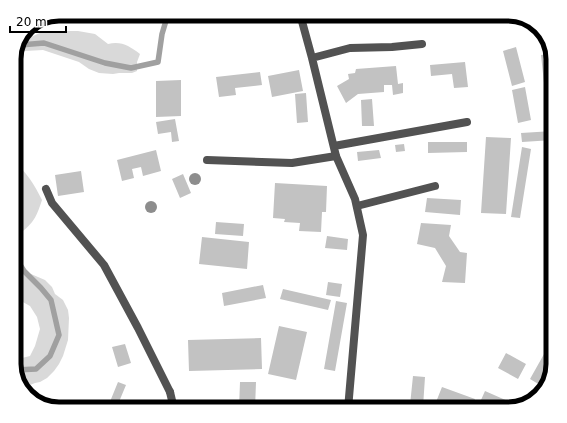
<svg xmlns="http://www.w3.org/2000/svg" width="567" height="423" font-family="'DejaVu Sans',sans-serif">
	<rect width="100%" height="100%" fill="#fff"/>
	<path fill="#d9d9d9" d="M44,31H78L95,34L108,44C122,41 129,46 140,54L137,62V71L132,73H119L113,74L99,73L89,69L79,62L43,50L25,51L14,57L23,37H31Z
		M14,161C27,173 34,184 42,200C37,215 35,221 23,231L14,224V217L16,208L14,206Z
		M14,267L17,268L23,273L31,274L45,280L52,287L55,294L63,300L68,310L69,318L68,340L63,356L59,364L54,371L47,378L40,382L35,383L25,387L14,367V356L22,358L30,356L35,346L40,329L37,317L30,306L21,301L14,296Z"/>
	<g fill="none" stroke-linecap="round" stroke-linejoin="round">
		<path stroke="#a0a0a0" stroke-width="5.5" d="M20,45L44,43L105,63L131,68L158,62L162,34L168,14
			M14,210L16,201L14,198
			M14,255L24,271L41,288L51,300L59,335L50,356L36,369L16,370"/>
	</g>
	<path fill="#c2c2c2" d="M516,47L525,82L512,86L503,51Z
		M551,54L553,59V83H544L541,55Z
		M465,62L468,87L454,88L452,74L431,76L430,65Z
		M396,66L398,84L403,83V93L393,95L392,85H384V92L358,94L346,103L337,86L349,79L348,74L355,73L356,69Z
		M299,70L303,91L272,97L268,76Z
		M260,72L262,85L235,88L236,95L219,97L216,77Z
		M181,80V116L156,117V81Z
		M525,87L531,120L518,123L512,90Z
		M306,93L308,122L297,123L295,94Z
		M372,99L374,126H362L361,100Z
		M175,119L179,141L172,142L171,132L158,134L156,122Z
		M553,131V140L522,142L521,133Z
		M486,137L511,138L506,214L481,213Z
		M428,142H467V152L428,153Z
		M404,144L405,151L396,152L395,145Z
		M522,147L531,149L520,218L511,217Z
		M156,150L161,171L143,176L141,167L132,169L134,178L122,181L117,160Z
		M379,150L381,158L358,161L357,152Z
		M81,171L84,192L58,196L55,175Z
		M183,174L191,193L180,198L172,179Z
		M275,183L327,186L326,212H322L321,232L299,231L300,223L284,222L285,219L273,218Z
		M427,198L461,200L460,215L425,212Z
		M216,222L244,224L243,236L215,234Z
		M421,223L451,225L449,236L460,252L467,253L465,283L442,282L446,266L435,248L417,244Z
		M327,236L348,239L347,250L325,248Z
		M202,237L249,242L247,269L199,264Z
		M328,282L342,284L340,297L326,295Z
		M263,285L266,298L224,306L222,293Z
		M283,289L331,300L328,310L280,299Z
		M336,301L347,303L335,371L324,369Z
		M279,326L307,332L296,380L268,374Z
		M261,338L262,369L189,371L188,340Z
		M553,338V362L540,385L530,379Z
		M125,344L131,363L118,367L112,347Z
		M506,353L526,364L518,379L498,368Z
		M413,376L425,377L423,407L410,405Z
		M118,382L126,385L116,409H107Z
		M240,382H256L255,409H239Z
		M442,387L475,399L471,409H455L436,402Z
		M485,391L517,405L508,409H477Z
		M147,404L170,408V409H146Z
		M301,405L329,407V409H301Z"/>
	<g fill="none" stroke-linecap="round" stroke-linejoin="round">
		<path stroke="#525252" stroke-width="8" d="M312,58L350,48L392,47L422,44
			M334,146L467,122
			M207,160L292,163L336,156L312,58L300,14
			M46,189L52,203L104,265L138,328L170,392
			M357,206L435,186"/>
		<path stroke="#525252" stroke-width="8" d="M336,156L355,199L363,235L348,409
			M170,392L174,409"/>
	</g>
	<g fill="#8d8d8d">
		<circle cx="195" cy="179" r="6"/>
		<circle cx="151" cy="207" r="6"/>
	</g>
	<path d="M0 0H567V423H0ZM59 21H508A38 38 0 0 1 546 59V364A38 38 0 0 1 508 402H59A38 38 0 0 1 21 364V59A38 38 0 0 1 59 21Z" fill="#fff" fill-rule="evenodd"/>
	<path fill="none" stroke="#000" stroke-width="5" d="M59 21H508A38 38 0 0 1 546 59V364A38 38 0 0 1 508 402H59A38 38 0 0 1 21 364V59A38 38 0 0 1 59 21Z"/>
	<path d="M10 26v6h56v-6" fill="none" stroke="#000000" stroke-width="2"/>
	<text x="16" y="26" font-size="12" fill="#000000" stroke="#ffffff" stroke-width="3" paint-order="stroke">20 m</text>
</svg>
